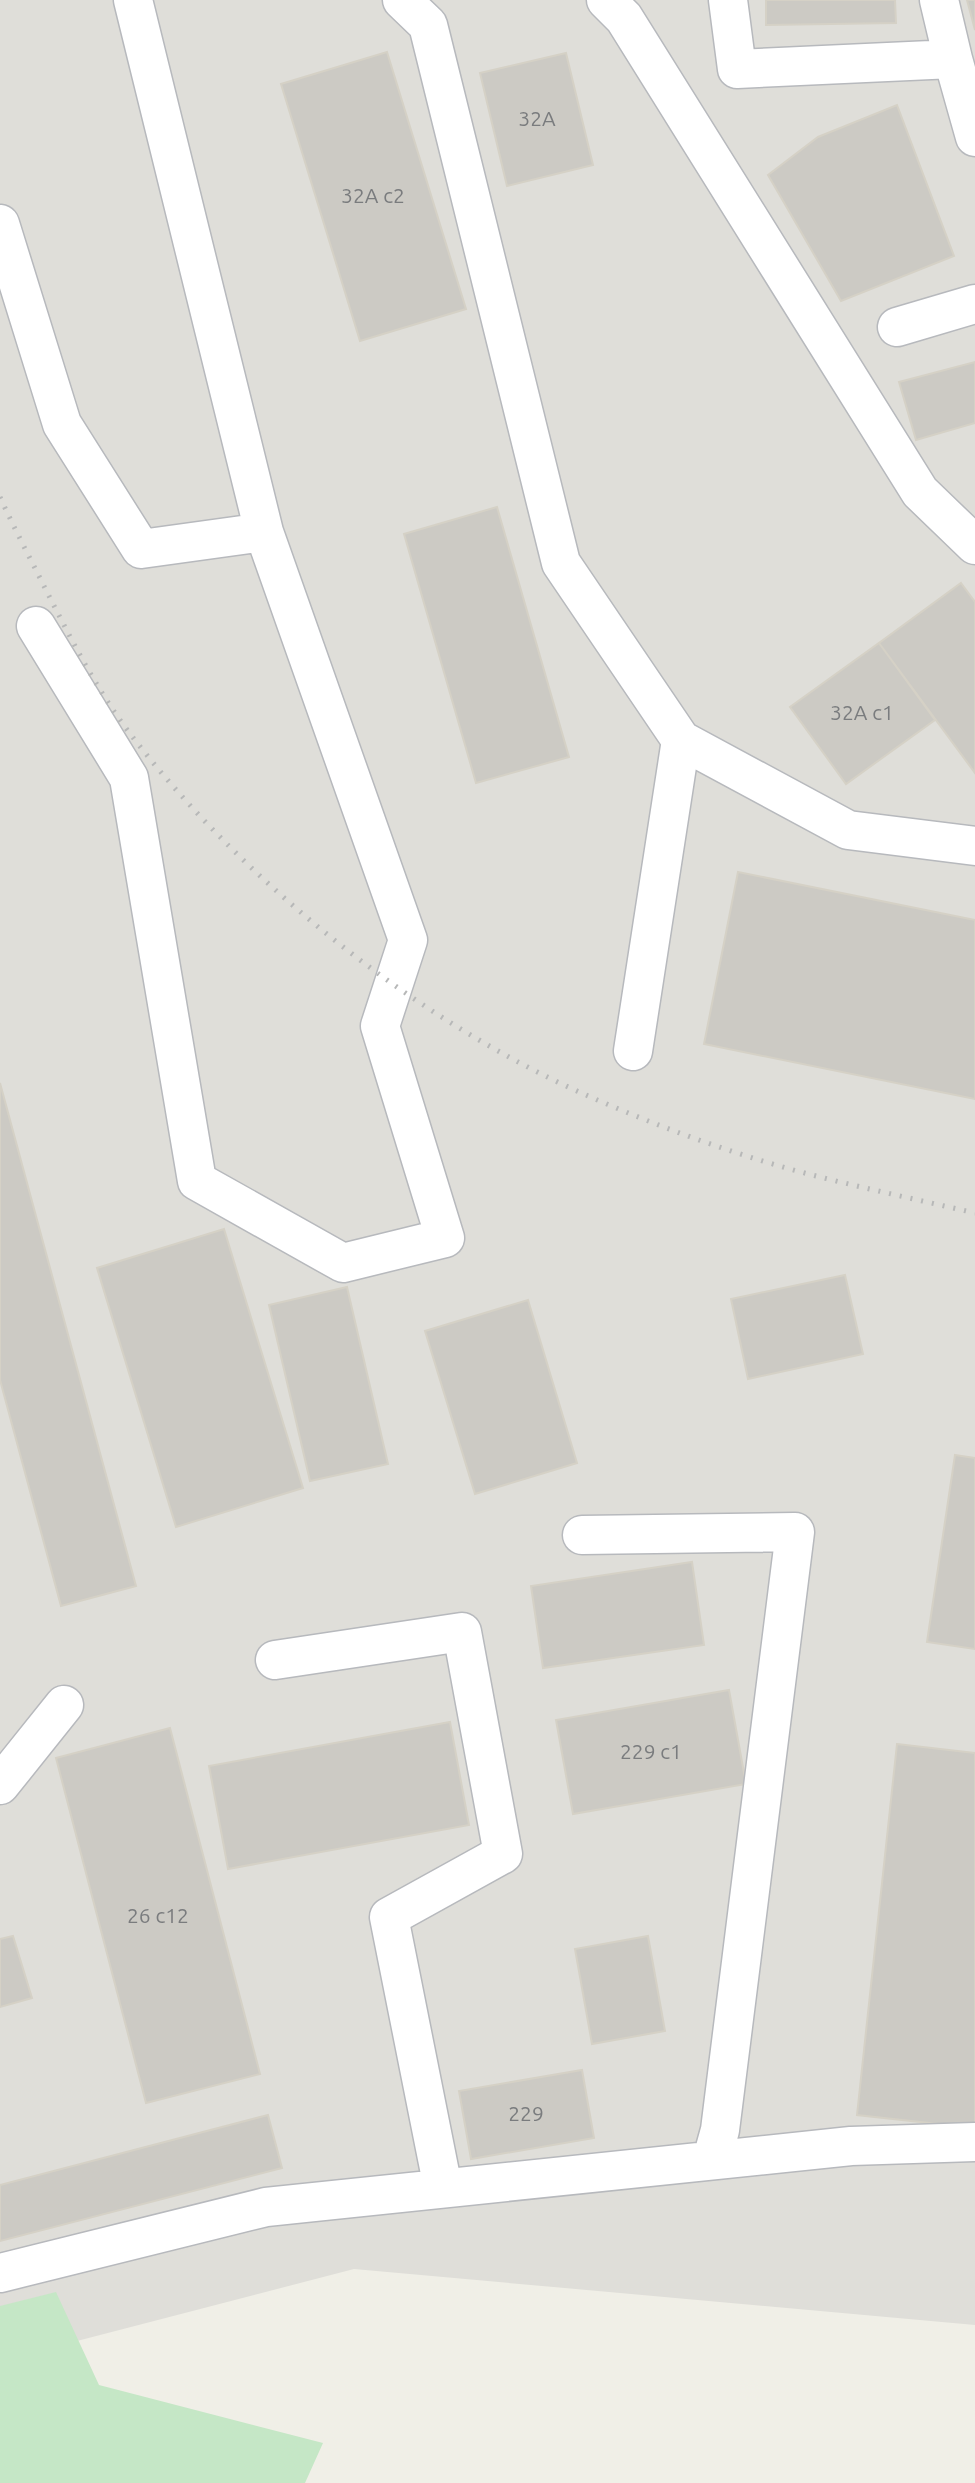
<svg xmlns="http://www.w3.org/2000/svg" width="975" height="2483" font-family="Ubuntu,sans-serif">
	<rect width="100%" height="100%" fill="#f0efe7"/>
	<path fill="#dfded9" d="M0,0H975V2325L354,2269L0,2361Z"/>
	<path fill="#c5e7c6" d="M56,2292L99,2385L323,2443L305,2483H0V2306Z"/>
	<path fill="#cccac4" stroke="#d5d1c6" stroke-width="2" d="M766,0H895L896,23L766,25Z
		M967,0H975V30Z
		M387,52L466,309L360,341L281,84Z
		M566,53L593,165L507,186L480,73Z
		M897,105L954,256L841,301L768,175L818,137Z
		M975,362V423L916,440L899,382Z
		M497,507L569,757L476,783L404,534Z
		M961,583L975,602V773L879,643Z
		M879,643L935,720L846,784L790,707Z
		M738,872L975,920V1099L704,1044Z
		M0,1083L136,1586L61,1606L0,1380Z
		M224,1229L303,1488L176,1527L97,1268Z
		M845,1275L863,1354L748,1379L731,1299Z
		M347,1287L388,1464L310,1481L269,1305Z
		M528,1300L577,1463L475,1494L425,1331Z
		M955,1455L975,1458V1649L927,1642Z
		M692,1562L704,1645L543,1668L531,1586Z
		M729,1690L746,1784L573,1814L556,1720Z
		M450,1722L469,1825L228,1869L209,1766Z
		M170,1728L260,2074L146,2103L56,1758Z
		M897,1744L975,1753V2128L857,2115Z
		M13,1936L32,1998L0,2007V1939Z
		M648,1936L665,2031L592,2044L575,1949Z
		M582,2070L594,2138L471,2159L459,2091Z
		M268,2115L282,2168L0,2241V2185Z"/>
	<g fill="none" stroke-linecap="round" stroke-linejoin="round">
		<g stroke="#b7b9bd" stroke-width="41">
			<path id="minor" d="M402,0L428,25L561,563L681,740L848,830L975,846
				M606,0L624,18L920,492L975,545
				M728,0L737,69L953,59L975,137
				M939,0L953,59
				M0,224L62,424L141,549L264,532
				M897,327L975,304
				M36,626L129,778L197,1181L343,1263L445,1238L380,1026L408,940L264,532L133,0
				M633,1051L681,740
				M582,1535L795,1532L720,2130L712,2159
				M275,1660L462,1632L503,1854L389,1917L443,2188
				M0,1785L64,1705
				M0,2273L266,2207L851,2146L975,2142"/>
		</g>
		<use href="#minor" stroke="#fff" stroke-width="38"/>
		<path stroke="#b7b8b8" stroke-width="5" stroke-dasharray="2 9" stroke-linecap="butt" d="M0,497C14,528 30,558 45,588C70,637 95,687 128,731C241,880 415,1020 586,1095C661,1128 741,1157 820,1177C872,1190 923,1201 975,1213"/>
	</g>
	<g text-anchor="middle" stroke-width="7" stroke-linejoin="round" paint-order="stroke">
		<g font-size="21" fill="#7a7c7e">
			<text x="537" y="126">32А</text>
			<text x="373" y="203">32А с2</text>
			<text x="862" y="720">32А с1</text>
			<text x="651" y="1759">229 с1</text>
			<text x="158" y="1923">26 с12</text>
			<text x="526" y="2121">229</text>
		</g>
	</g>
</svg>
